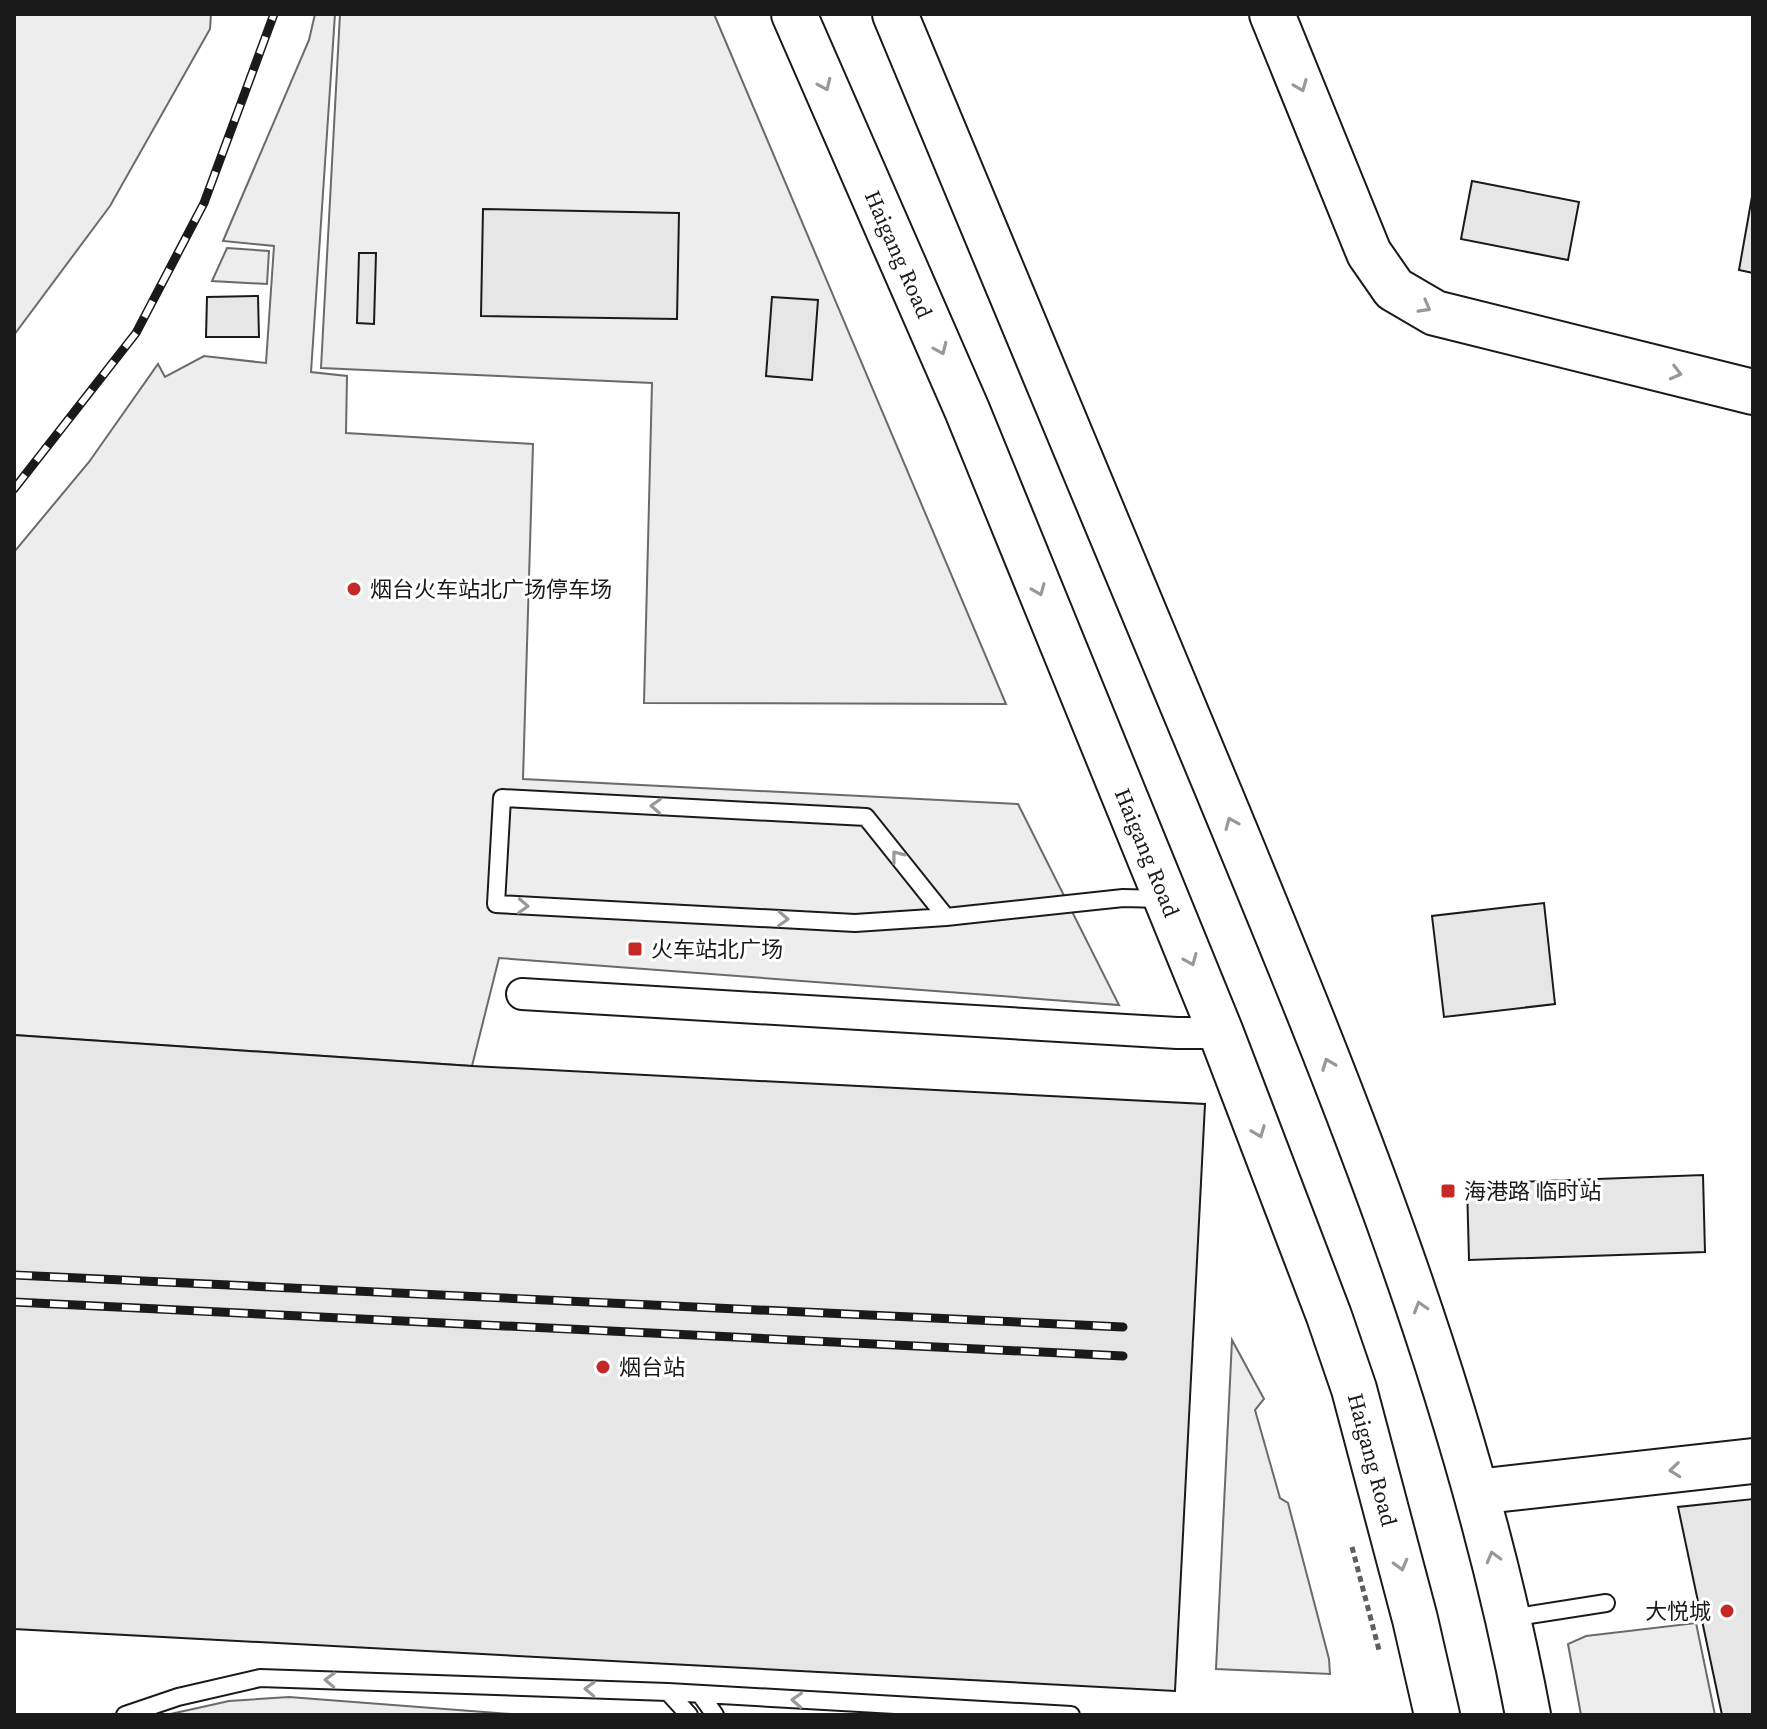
<svg xmlns="http://www.w3.org/2000/svg" width="1767" height="1729" font-family="'Source Serif 4','Noto Sans SC',serif">
	<rect width="100%" height="100%" fill="#fff"/>
	<path fill="#ededed" stroke="#6a6a6a" stroke-width="2" d="M14,14H211L210,29L110,206L14,335Z
		M315,14H335L311,372L347,376L346,433L533,444L523,779L1018,804L1119,1005L499,958L472,1066L14,1035V552L89,462L158,364L165,377L204,356L266,363L274,246L223,241L309,40Z
		M340,14H714L1006,704L644,703L652,383L321,368Z
		M227,248L269,251L267,284L212,281Z
		M1232,1340L1264,1399L1255,1410L1280,1498L1288,1503L1329,1659L1330,1674L1216,1669Z
		M1696,1623L1715,1715H1581L1568,1644L1586,1636Z
		M289,1697L524,1715H166L229,1701Z"/>
	<path fill="#e6e6e6" stroke="#1a1a1a" stroke-width="2" d="M1472,181L1579,202L1568,260L1461,239Z
		M1753,191V273L1739,270Z
		M483,209L679,213L677,319L481,316Z
		M359,253H376L374,324L357,323Z
		M258,296L259,337H206L207,297Z
		M772,297L818,300L812,380L766,376Z
		M1544,903L1555,1004L1444,1017L1432,916Z
		M14,1035L472,1066L1205,1104L1175,1691L14,1629Z
		M1703,1175L1705,1252L1469,1260L1467,1184Z
		M1753,1499V1715H1722L1678,1507Z"/>
	<g fill="none" stroke-linecap="round" stroke-linejoin="round">
		<g stroke="#1a1a1a" stroke-width="20">
			<path id="service" d="M946,917L866,817L502,798L496,904L855,923L946,917L1123,898L1162,899
				M1511,1618L1606,1603
				M668,1692L689,1715
				M700,1694L715,1715
				M125,1715L178,1697L260,1678L668,1692L1071,1715"/>
		</g>
		<g stroke="#1a1a1a" stroke-width="34">
			<path id="minor" d="M522,994L1177,1033H1221"/>
		</g>
		<g stroke="#1a1a1a" stroke-width="48">
			<g id="secondary">
				<path id="s1" d="M794,14L967,410L1221,1033L1329,1316L1354,1389L1415,1619L1437,1715"/>
				<path d="M895,14C1003,273 1110,531 1218,790C1342,1090 1468,1394 1528,1715"/>
				<path d="M1272,14L1369,253L1394,289L1435,313L1753,392"/>
				<path d="M1476,1492L1753,1461"/>
			</g>
		</g>
		<path stroke="#5f5f5f" stroke-width="5" stroke-dasharray="6 4" stroke-linecap="butt" d="M1352,1547L1379,1650"/>
		<use href="#service" stroke="#fff" stroke-width="16"/>
		<use href="#minor" stroke="#fff" stroke-width="30"/>
		<use href="#secondary" stroke="#fff" stroke-width="44"/>
		<g stroke="#1a1a1a" stroke-width="9">
			<path id="rail" d="M14,489L136,333L204,203L274,14
				M14,1275L1123,1327
				M14,1302L1123,1356"/>
		</g>
		<use href="#rail" stroke="#fff" stroke-width="6" stroke-dasharray="18" stroke-linecap="butt"/>
	</g>
	<defs><path id="oneway-chevron" d="M-2-3.5L2.5 0L-2 3.5" fill="none" stroke-width="1.6" stroke-linecap="round" stroke-linejoin="round" transform="scale(2)"/></defs>
	<g stroke="#989898">
		<use href="#oneway-chevron" transform="translate(825 85) rotate(66)"/>
		<use href="#oneway-chevron" transform="translate(1301 86) rotate(68)"/>
		<use href="#oneway-chevron" transform="translate(1425 307) rotate(29)"/>
		<use href="#oneway-chevron" transform="translate(941 349) rotate(66)"/>
		<use href="#oneway-chevron" transform="translate(1676 373) rotate(14)"/>
		<use href="#oneway-chevron" transform="translate(1039 590) rotate(68)"/>
		<use href="#oneway-chevron" transform="translate(656 806) rotate(-177)"/>
		<use href="#oneway-chevron" transform="translate(1231 823) rotate(-113)"/>
		<use href="#oneway-chevron" transform="translate(897 856) rotate(-128)"/>
		<use href="#oneway-chevron" transform="translate(523 906) rotate(3)"/>
		<use href="#oneway-chevron" transform="translate(783 919) rotate(3)"/>
		<use href="#oneway-chevron" transform="translate(1191 960) rotate(67)"/>
		<use href="#oneway-chevron" transform="translate(1328 1064) rotate(-111)"/>
		<use href="#oneway-chevron" transform="translate(1259 1132) rotate(69)"/>
		<use href="#oneway-chevron" transform="translate(1420 1307) rotate(-107)"/>
		<use href="#oneway-chevron" transform="translate(1675 1470) rotate(174)"/>
		<use href="#oneway-chevron" transform="translate(1493 1557) rotate(-105)"/>
		<use href="#oneway-chevron" transform="translate(1401 1565) rotate(75)"/>
		<use href="#oneway-chevron" transform="translate(330 1680) rotate(-178)"/>
		<use href="#oneway-chevron" transform="translate(590 1689) rotate(-178)"/>
		<use href="#oneway-chevron" transform="translate(797 1700) rotate(-177)"/>
	</g>
	<g fill="#c62828" stroke="#fff" stroke-width="3">
		<circle cx="354" cy="589" r="8"/>
		<rect x="627" y="941" width="16" height="16" rx="4"/>
		<rect x="1440" y="1183" width="16" height="16" rx="4"/>
		<circle cx="603" cy="1367" r="8"/>
		<circle cx="1727" cy="1611" r="8"/>
	</g>
	<g text-anchor="middle" stroke-width="6" stroke-linejoin="round" paint-order="stroke">
		<g font-size="22" fill="#1a1a1a" stroke="#fff">
			<text dy="8" stroke="none"><textPath href="#s1" startOffset="262">Haigang Road</textPath></text>
			<text dy="8" stroke="none"><textPath href="#s1" startOffset="910">Haigang Road</textPath></text>
			<text dy="8" stroke="none"><textPath href="#s1" startOffset="1558">Haigang Road</textPath></text>
		</g>
		<g font-size="22" fill="#1a1a1a" stroke="#fff" text-anchor="start">
			<text x="370" y="597">烟台火车站北广场停车场</text>
			<text x="651" y="957">火车站北广场</text>
			<text x="1464" y="1199">海港路 临时站</text>
			<text x="619" y="1375">烟台站</text>
			<text x="1711" y="1619" text-anchor="end">大悦城</text>
		</g>
	</g>
	<rect width="1767" height="1729" fill="none" stroke="#1a1a1a" stroke-width="32"/>
</svg>
